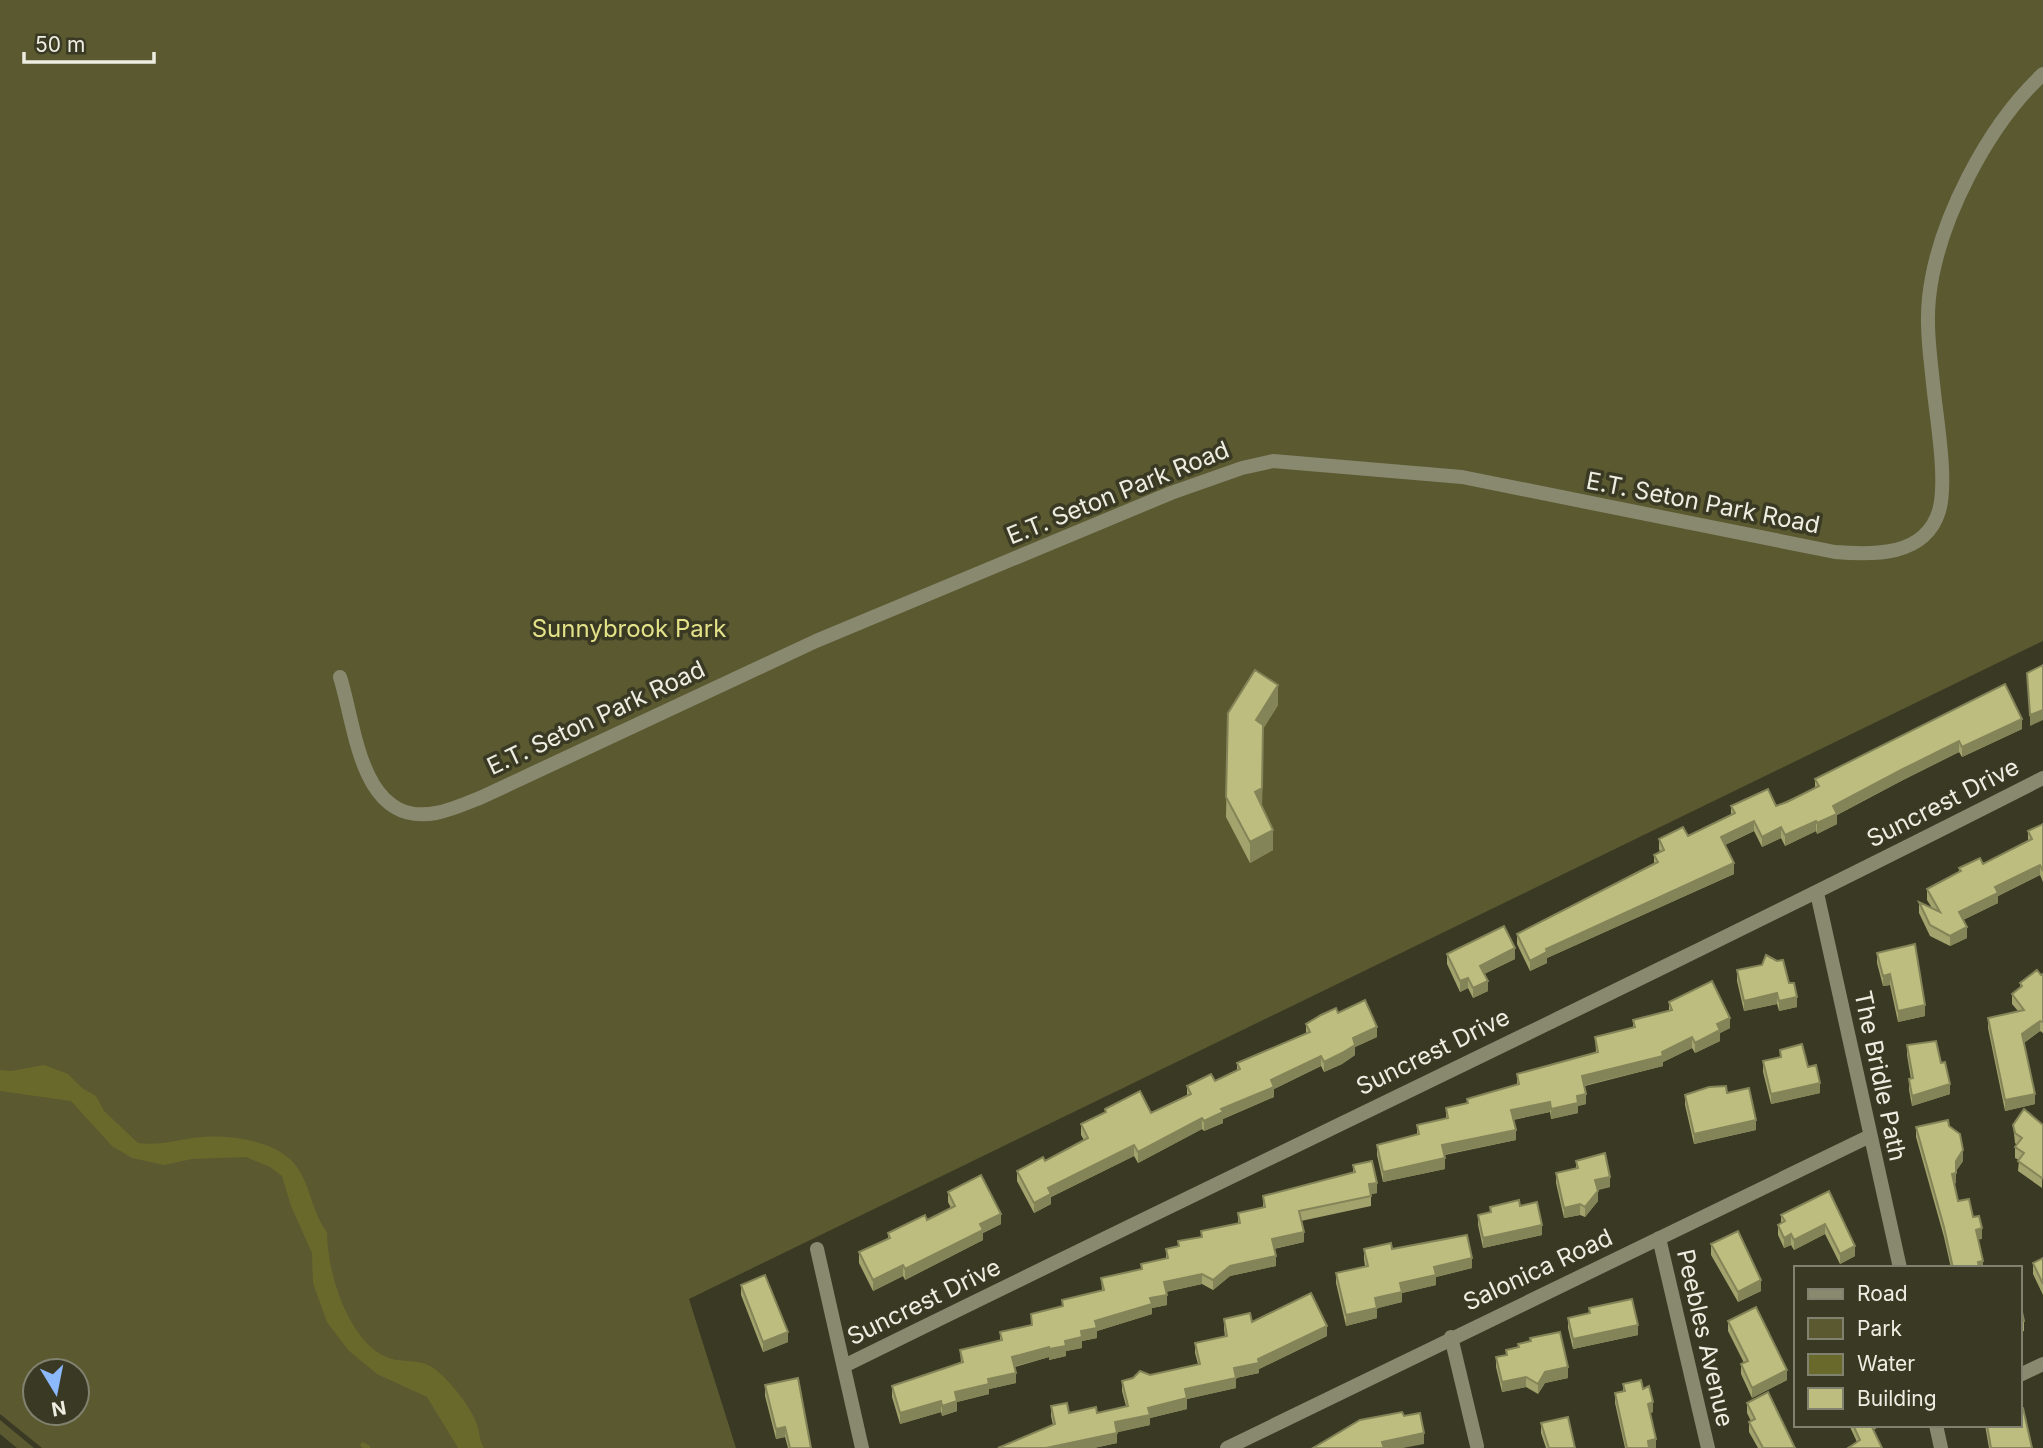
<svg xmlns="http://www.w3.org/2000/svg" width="2043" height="1448" font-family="Inter,sans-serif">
	<rect width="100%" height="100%" fill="#393924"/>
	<path fill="#5a5930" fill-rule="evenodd" d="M0,0H2043V641L689,1299L736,1448H42L0,1414ZM35,1371H77V1413H35Z
		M0,1420L34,1448H17L0,1434Z"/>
	<path fill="#6a692c" d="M44,1065L68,1074L82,1088L96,1096L104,1111L138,1143C162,1146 179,1139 202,1137C229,1135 271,1140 291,1160C311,1180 310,1210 327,1232C327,1271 347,1339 386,1357C399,1363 416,1359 428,1365C444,1372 471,1407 476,1422C480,1431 479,1440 484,1448H458L427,1397L377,1374L348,1350L327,1322L313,1283L312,1253L291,1206L282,1176L270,1167L246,1157L192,1159L164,1165L132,1158L112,1146L71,1101L0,1091V1070L11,1071Z"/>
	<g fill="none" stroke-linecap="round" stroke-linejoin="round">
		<path stroke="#6a692c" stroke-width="5" d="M363,1445L368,1448"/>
		<path stroke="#898970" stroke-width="14" d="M340,677C356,727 360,827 436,813C452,810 467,803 482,797L816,641L1171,493L1242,468L1273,461L1462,477L1835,552C1873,555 1925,557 1939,511C1948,480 1936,416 1933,383C1930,355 1926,326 1929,298C1937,222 1988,125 2043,74
			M1817,893L1900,1268
			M1659,1238L1708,1448
			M817,1249L862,1448
			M1451,1337L1477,1446
			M844,1366C1243,1169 1646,980 2043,778
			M2020,1375L2043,1364
			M1936,1425L1941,1448
			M1227,1448L1870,1136"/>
	</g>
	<path fill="#a3a36d" d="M2005,684L2022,729L1962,757L1959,752L1903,780L1837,815V824L1817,834L1816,831L1785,846L1781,838L1762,847L1754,831L1725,845L1734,874L1547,958V963L1530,971L1517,944V934L1654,863V855L1660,852L1659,849V839L1688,836L1731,815V806H1776L1815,788V779Z
		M1278,705L1263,729L1262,808L1273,850L1250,863L1226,817L1228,713Z
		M2043,824V882L2040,875L1998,896V903L1963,920L1967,938L1950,946L1930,936L1919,913V902L1932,908L1927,900V889L1959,872V868L1983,864L2028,841V831Z
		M1877,953L1925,1016L1898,1022L1890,985L1883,986L1877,963Z
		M1447,954L1515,959L1484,974L1488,991L1473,998L1468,988L1460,992L1447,964Z
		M1737,970L1789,983L1797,1007L1779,1011L1777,1004L1744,1011L1737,981Z
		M2043,974V1033L2040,1031L2024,1043L2035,1104L2005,1111L1988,1028V1018L2018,1011L2012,1004V994L2020,988V983Z
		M1669,1002L1730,1028L1720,1033V1041L1695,1053L1692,1048L1663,1062V1066L1585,1086L1586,1104L1578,1106V1113L1551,1119L1550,1112L1513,1120L1516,1140L1445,1155V1169L1383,1182L1377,1155V1145L1417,1134V1125L1446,1119V1108L1467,1103V1099L1517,1085V1074L1596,1052L1595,1037L1633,1028V1020L1669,1011Z
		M1338,1013L1377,1037L1355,1047V1055L1342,1064L1324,1072L1321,1066L1274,1089V1097L1223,1119V1123L1204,1131L1202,1129L1138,1163L1134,1156L1051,1197V1204L1034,1213L1017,1181V1171L1045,1161L1084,1140L1081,1135V1124L1105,1113V1109L1151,1113L1187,1095V1086L1215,1081L1237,1071V1063L1306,1033V1024Z
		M1907,1045L1950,1094L1912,1106L1909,1090V1079H1911L1907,1055Z
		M1780,1050L1808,1067L1820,1093L1771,1104L1763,1072V1061L1780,1058Z
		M1727,1093L1756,1130L1694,1144L1685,1105V1095Z
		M2013,1125H2043L2042,1188L2018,1171L2019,1160L2015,1158V1147L2017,1145L2015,1143Z
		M1916,1127L1963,1161L1956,1171V1183L1954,1184L1958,1201L1973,1217L1982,1239H1978L1983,1268H1951L1944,1237L1916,1137Z
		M1576,1161L1610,1187L1598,1190V1201L1585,1217L1580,1215L1564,1218L1556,1183V1173L1576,1168Z
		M1353,1165L1377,1193L1371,1194V1206L1301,1221L1304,1242L1274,1249L1276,1266L1230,1276L1213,1290L1202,1284L1166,1292L1167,1305L1152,1308V1314L1097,1331V1338L1082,1341V1348L1066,1351V1356L1049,1360V1357L1015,1367L1016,1383L989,1389V1394L957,1402V1411L942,1416L941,1412L900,1424L892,1397V1386L961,1363L960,1350L1000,1341V1332L1031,1325V1314L1062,1306V1300L1102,1290L1101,1278L1141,1269V1264L1166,1258V1249L1178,1246V1241L1201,1237V1231L1238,1224V1213L1263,1208V1196L1353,1173Z
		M1829,1191L1855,1256L1840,1264L1825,1234L1794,1250L1791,1245L1784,1248L1778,1235V1225L1781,1223V1215Z
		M948,1192L1001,1224L983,1233V1240L905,1280L903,1276L873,1291L859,1263V1252L888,1239V1233L927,1220L951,1208L948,1202Z
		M1520,1206L1542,1235L1483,1248L1478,1225V1215L1490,1212V1207Z
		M1711,1244L1761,1291L1738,1302L1711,1255Z
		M1364,1249H1392L1472,1268L1436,1277V1285L1402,1293V1302L1377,1308V1318L1346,1326L1336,1283V1273L1365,1266L1364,1259Z
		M2043,1258V1295L2033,1274V1263Z
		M741,1285L788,1342L763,1352L741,1295Z
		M2020,1303L2024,1321V1331L2020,1332Z
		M1589,1308L1638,1335L1573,1349L1568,1328V1318L1589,1313Z
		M1224,1319L1252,1322L1327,1336L1259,1369V1373L1236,1378V1388L1187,1399V1409L1150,1418V1425L1117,1432V1443L1094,1448H998L1053,1425L1051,1416V1406L1069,1413H1097L1126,1406L1122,1391V1381L1198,1364L1195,1353V1343L1225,1337L1224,1329Z
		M1728,1321L1787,1380L1752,1398L1741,1374V1364L1744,1363L1728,1331Z
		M1530,1338L1568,1378L1545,1383L1538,1394L1526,1387L1502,1392L1496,1367V1357L1506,1355V1350L1518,1347L1530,1341Z
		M1623,1384L1643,1389L1653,1412L1650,1413L1656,1448H1625L1615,1403V1393L1623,1391Z
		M765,1385L811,1448H788L785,1437L776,1439L765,1396Z
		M1747,1403L1795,1448H1758L1749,1432V1422L1751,1421L1747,1413Z
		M1541,1423L1575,1448H1546L1541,1433Z
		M1849,1425H1881V1426L1873,1430L1857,1442Z
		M1985,1425H2020L2032,1448H1989Z"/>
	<path fill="#848459" d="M1278,685V705L1263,729L1262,808L1255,813L1256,720Z
		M2043,710V720L2030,726V715Z
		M2022,719V729L1962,757V747Z
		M1959,741V752L1903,780L1837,815V824L1817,834V823L1833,806L1903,769Z
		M1754,821V831L1721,847V837Z
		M1816,821V831L1785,846V835Z
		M1781,827V838L1762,847V837Z
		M1273,830V850L1250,863V842Z
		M1734,863V874L1547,958V963L1530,971V961L1546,949Z
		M2040,865V875L1998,896V903L1959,922V912L1995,887Z
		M1967,927V938L1950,946V936Z
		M1515,948V959L1480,976V966Z
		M1890,974V985L1883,986V976Z
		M1468,978V988L1460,992V981Z
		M1488,981V991L1473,998V988Z
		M1777,993V1004L1744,1011V1001Z
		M1797,997V1007L1779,1011V1001Z
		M1925,1005V1016L1898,1022V1011Z
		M1730,1018V1028L1720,1033V1041L1695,1053V1043L1717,1024Z
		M2040,1021V1031L2022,1044V1034Z
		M1377,1027V1037L1355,1047V1055L1342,1064L1324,1072V1062L1353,1038Z
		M1692,1037V1048L1663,1062V1066L1582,1086V1076L1662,1052Z
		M1321,1056V1066L1274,1089V1097L1223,1119V1123L1204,1131V1121L1221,1109L1271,1080Z
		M1820,1083V1093L1771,1104V1094Z
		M1950,1084V1094L1912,1106V1096Z
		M1586,1094V1104L1578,1106V1113L1551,1119V1109L1577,1096Z
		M2035,1094V1104L2005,1111V1100Z
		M1550,1102V1112L1511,1120V1110Z
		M1202,1118V1129L1138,1163V1152Z
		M1756,1120V1130L1694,1144V1134Z
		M1516,1130V1140L1442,1155V1145Z
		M1134,1145V1156L1051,1197V1204L1034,1213V1203L1048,1188Z
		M1963,1150V1161L1956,1171V1161Z
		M1445,1158V1169L1383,1182V1172Z
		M1956,1173V1183L1952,1184V1174Z
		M1610,1177V1187L1595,1190V1180Z
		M1377,1183V1193L1369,1195V1184Z
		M1598,1191V1201L1585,1217V1207Z
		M1580,1204V1215L1564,1218V1208Z
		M1001,1214V1224L983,1233V1240L905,1280V1269L980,1224Z
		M1825,1224V1234L1794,1250V1240Z
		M1542,1225V1235L1483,1248V1238Z
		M1982,1228V1239L1976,1240V1230Z
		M1304,1232V1242L1272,1249V1239Z
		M1791,1234V1245L1784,1248V1238Z
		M1855,1246V1256L1840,1264V1254Z
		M1276,1256V1266L1230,1276L1213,1290V1280L1230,1266Z
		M1472,1258V1268L1436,1277V1285L1402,1293V1302L1375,1309V1298L1400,1283L1434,1267Z
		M1983,1261V1268H1978V1262Z
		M903,1265V1276L873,1291V1280Z
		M1202,1274V1284L1164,1292V1282Z
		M1761,1280V1291L1738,1302V1292Z
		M1167,1295V1305L1152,1308V1314L1097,1331V1338L1082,1341V1348L1066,1351V1356L1049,1360V1349L1081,1331L1095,1321L1150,1298Z
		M1377,1308V1318L1346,1326V1315Z
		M1638,1325V1335L1573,1349V1339Z
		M1327,1326V1336L1259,1369V1373L1236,1378V1388L1187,1399V1409L1150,1418V1425L1115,1433V1422L1148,1408L1185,1389L1258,1359Z
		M788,1332V1342L763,1352V1342Z
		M1049,1347V1357L1012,1367V1357Z
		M1568,1367V1378L1545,1383L1538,1394V1384L1545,1372Z
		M1787,1370V1380L1752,1398V1388Z
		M1016,1373V1383L989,1389V1394L957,1402V1411L942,1416V1406L955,1392L988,1379Z
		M1526,1377V1387L1502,1392V1382Z
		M941,1401V1412L900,1424V1413Z
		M1653,1402V1412L1648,1414V1404Z
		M1869,1425H1881V1426L1869,1431Z
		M785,1427V1437L776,1439V1429Z
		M1117,1433V1443L1094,1448H1046Z
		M1424,1433V1444L1403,1448H1382V1442Z
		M1656,1439V1448H1648V1441Z"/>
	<path fill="#bdbd7f" stroke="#848459" stroke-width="2" d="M2043,665V710L2030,715L2027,673Z
		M1255,670L1278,685L1256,720L1263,725L1262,788L1255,792L1273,830L1250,842L1226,797L1228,713Z
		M2005,684L2022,719L1962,747L1959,741L1903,769L1833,806L1837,814L1817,823L1816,821L1785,835L1781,827L1762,837L1754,821L1721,837L1734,863L1546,949L1547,952L1530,961L1517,934L1658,862L1654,855L1664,850L1659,839L1683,827L1688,836L1735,813L1731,806L1768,789L1776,806L1787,802L1819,786L1815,779Z
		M2043,824V871L2040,865L1995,887L1998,893L1959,912L1967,927L1950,936L1930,925L1919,902L1940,912L1927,889L1961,871L1959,868L1980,858L1983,864L2032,839L2028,831Z
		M1504,926L1515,948L1480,966L1488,981L1473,988L1468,978L1460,981L1447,954Z
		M1915,944L1925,1005L1898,1011L1890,974L1883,976L1877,953Z
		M1766,955L1777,961L1783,960L1789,983H1794L1797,997L1779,1001L1777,993L1744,1001L1737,970L1762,965Z
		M2037,970L2041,975L2043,974V1022L2040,1021L2022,1034L2035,1094L2005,1100L1988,1018L2024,1010L2012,994L2022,986L2020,983Z
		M1712,981L1730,1018L1717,1024L1720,1030L1695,1043L1692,1037L1662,1052L1663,1056L1582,1076L1586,1094L1577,1096L1578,1103L1551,1109L1550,1102L1511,1110L1516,1130L1442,1145L1445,1158L1383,1172L1377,1145L1419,1134L1417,1125L1448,1118L1446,1108L1468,1103L1467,1099L1519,1084L1517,1074L1598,1052L1595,1037L1635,1027L1633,1020L1672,1010L1669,1002Z
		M1365,1000L1377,1027L1353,1038L1355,1045L1342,1053L1324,1062L1321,1056L1271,1080L1274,1087L1221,1109L1223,1112L1204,1121L1202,1118L1138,1152L1134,1145L1048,1188L1051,1194L1034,1203L1017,1171L1043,1157L1045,1161L1088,1138L1081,1124L1106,1112L1105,1109L1140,1091L1151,1113L1191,1094L1187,1086L1211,1074L1215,1081L1240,1069L1237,1063L1310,1032L1306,1024L1321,1015L1336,1008L1338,1013Z
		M1936,1041L1941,1063L1945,1062L1950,1084L1912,1096L1909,1079L1913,1078L1907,1045Z
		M1802,1044L1808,1067L1816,1065L1820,1083L1771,1094L1763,1061L1781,1057L1780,1050Z
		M1726,1086L1727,1093L1749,1088L1756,1120L1694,1134L1685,1095L1709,1087Z
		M2024,1109L2043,1125V1177L2042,1178L2018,1161L2024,1153L2015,1147L2022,1138L2015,1133L2013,1125Z
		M1948,1120L1949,1126L1960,1134L1963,1150L1956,1161V1173L1952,1174L1958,1201L1969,1199L1973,1217L1979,1216L1982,1228L1976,1230L1983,1261L1978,1262L1979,1268H1953L1944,1227L1916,1127Z
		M1605,1153L1610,1177L1595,1180L1598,1191L1585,1207L1580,1204L1564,1208L1556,1173L1578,1168L1576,1161Z
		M1372,1161L1377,1183L1369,1184L1371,1196L1299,1211L1304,1232L1272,1239L1276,1256L1230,1266L1213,1280L1202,1274L1164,1282L1167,1295L1150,1298L1152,1304L1095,1321L1097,1328L1081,1331L1082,1337L1065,1341L1066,1346L1049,1349V1347L1012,1357L1016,1373L988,1379L989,1384L955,1392L957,1401L942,1406L941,1401L900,1413L892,1386L963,1362L960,1350L1002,1340L1000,1332L1032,1325L1031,1314L1063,1306L1062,1300L1104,1290L1101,1278L1142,1269L1141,1264L1168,1258L1166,1249L1179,1246L1178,1241L1202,1237L1201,1231L1240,1223L1238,1213L1265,1207L1263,1196L1355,1172L1353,1165Z
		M981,1175L1001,1214L980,1224L983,1230L905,1269L903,1265L873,1280L859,1252L890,1238L888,1233L925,1215L927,1220L955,1206L948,1192Z
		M1829,1191L1855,1246L1840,1254L1825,1224L1794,1240L1791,1234L1784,1238L1778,1225L1785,1221L1781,1215Z
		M1519,1200L1520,1206L1537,1202L1542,1225L1483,1238L1478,1215L1491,1212L1490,1207Z
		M1738,1231L1761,1280L1738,1292L1711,1244Z
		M1467,1235L1472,1258L1434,1267L1436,1275L1400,1283L1402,1292L1375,1298L1377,1308L1346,1315L1336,1273L1368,1266L1364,1249L1391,1243L1392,1249Z
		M2043,1258V1284L2033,1263Z
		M765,1275L788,1332L763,1342L741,1285Z
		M1311,1293L1327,1326L1258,1359L1259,1363L1234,1368L1236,1378L1185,1389L1187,1398L1148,1408L1150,1415L1115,1422L1117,1433L1046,1448H998L1055,1424L1051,1406L1067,1403L1069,1413L1096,1407L1097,1413L1128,1406L1122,1381L1133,1378L1140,1371L1150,1375L1200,1364L1195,1343L1227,1336L1224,1319L1250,1313L1252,1322Z
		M1632,1299L1638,1325L1573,1339L1568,1318L1590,1313L1589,1308Z
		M2020,1303L2024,1321L2020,1322Z
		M1756,1307L1787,1370L1752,1388L1741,1364L1748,1361L1728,1321Z
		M1560,1332L1568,1367L1545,1372L1538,1384L1526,1377L1502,1382L1496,1357L1507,1355L1506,1350L1519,1347L1518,1344L1531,1341L1530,1338Z
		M798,1378L811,1448H790L785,1427L776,1429L765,1385Z
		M1641,1380L1643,1389L1649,1386L1653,1402L1648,1404L1656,1439L1648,1441L1649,1448H1627L1615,1393L1625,1391L1623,1384Z
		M1768,1392L1795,1448H1763L1749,1422L1755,1419L1747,1403Z
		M2020,1406L2023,1408L2032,1448H1991L1987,1425H2020Z
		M1402,1412L1404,1416L1420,1413L1424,1433L1382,1442L1384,1448H1313L1360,1420Z
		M1568,1417L1575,1448H1549L1541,1423Z
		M1853,1425H1871L1882,1448H1848L1860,1440Z"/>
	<g text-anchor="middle" stroke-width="7" stroke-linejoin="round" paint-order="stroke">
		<g font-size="24" fill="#edede1" stroke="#393924">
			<text transform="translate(1118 493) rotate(-22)" y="8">E.T. Seton Park Road</text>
			<text transform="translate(1703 503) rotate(11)" y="8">E.T. Seton Park Road</text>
			<text transform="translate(596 718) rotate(-25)" y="8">E.T. Seton Park Road</text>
			<text transform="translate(1943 803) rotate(-27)" y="8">Suncrest Drive</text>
			<text transform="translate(1433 1052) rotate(-26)" y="8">Suncrest Drive</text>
			<text transform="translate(1880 1076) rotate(78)" y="8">The Bridle Path</text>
			<text transform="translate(1538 1270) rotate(-25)" y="8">Salonica Road</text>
			<text transform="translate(924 1302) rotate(-26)" y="8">Suncrest Drive</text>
			<text transform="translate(1705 1338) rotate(77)" y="8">Peebles Avenue</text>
		</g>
		<g font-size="24" fill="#e3e288" stroke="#393924">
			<text x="629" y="637">Sunnybrook Park</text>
		</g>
	</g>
	<rect x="1794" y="1266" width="228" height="161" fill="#393924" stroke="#818170" stroke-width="2"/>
	<rect x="1808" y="1289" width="35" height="10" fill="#898970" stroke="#818170" stroke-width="2"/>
	<text x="1857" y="1301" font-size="21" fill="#edede1">Road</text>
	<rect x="1808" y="1318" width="35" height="21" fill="#5a5930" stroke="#818170" stroke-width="2"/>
	<text x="1857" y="1336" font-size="21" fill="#edede1">Park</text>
	<rect x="1808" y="1354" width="35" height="21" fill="#6a692c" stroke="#818170" stroke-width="2"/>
	<text x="1857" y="1371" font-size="21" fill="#edede1">Water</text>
	<rect x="1808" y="1388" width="35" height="21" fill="#bdbd7f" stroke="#818170" stroke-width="2"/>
	<text x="1857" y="1406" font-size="21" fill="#edede1">Building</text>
	<g transform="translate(56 1392) rotate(170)"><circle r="33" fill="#393924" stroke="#818170" stroke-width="2"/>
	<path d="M0-5L12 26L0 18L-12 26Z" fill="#8cb9fc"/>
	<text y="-10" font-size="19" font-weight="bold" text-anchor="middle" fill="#edede1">N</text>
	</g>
	<path d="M24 52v10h130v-10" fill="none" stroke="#edede1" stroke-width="3.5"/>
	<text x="35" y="52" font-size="21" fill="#edede1" stroke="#393924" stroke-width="5" paint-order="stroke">50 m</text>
</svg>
